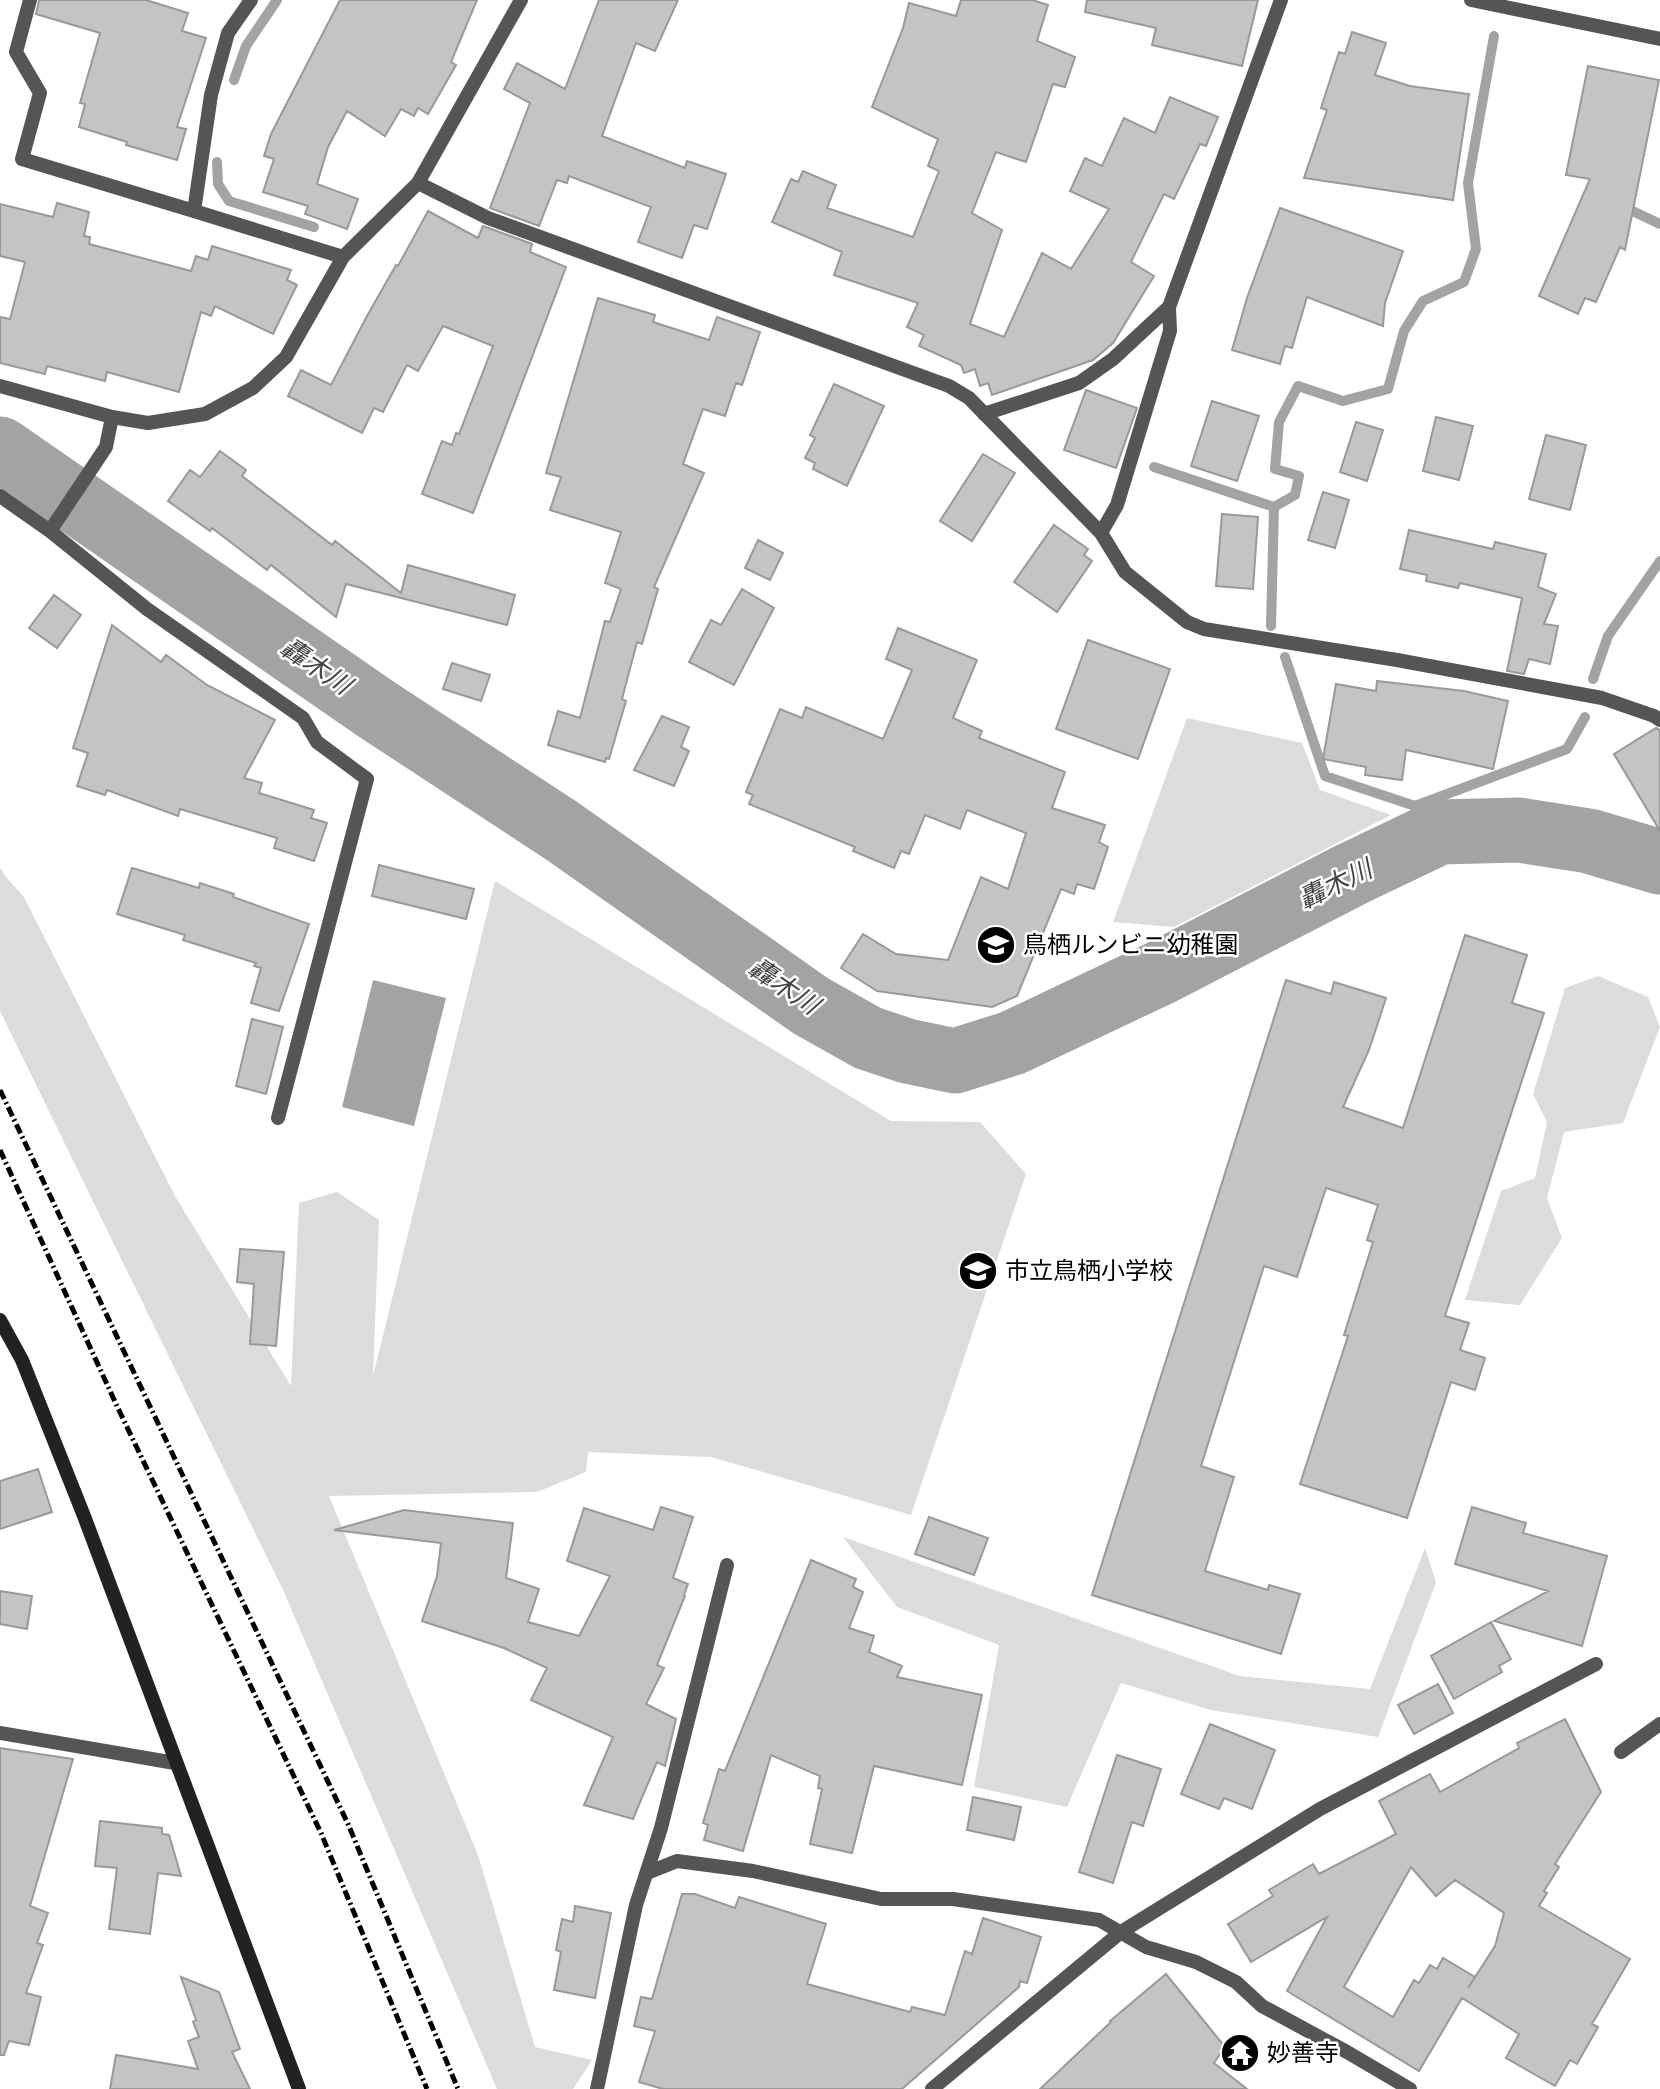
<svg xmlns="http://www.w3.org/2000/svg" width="1660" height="2089" font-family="Raleway,'Noto Sans JP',sans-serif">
	<rect width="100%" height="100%" fill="#fff"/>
	<path fill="#dcdcdc" d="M1187,718L1302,743L1320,790L1391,815L1174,927L1113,922Z
		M0,867L5,876L24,897L175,1196L291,1386L299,1203L337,1192L379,1220L373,1376L495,881L891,1121L980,1122L1026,1174L911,1515L711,1457L588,1452L586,1472L537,1492L329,1496L478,1855L535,2047L592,2060L573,2089H497L283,1590L0,1011Z
		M1598,976L1648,997L1660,1027L1623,1123L1564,1132L1547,1198L1562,1238L1520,1305L1465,1300L1501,1191L1535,1178L1547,1122L1533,1094L1565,988Z
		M843,1537L1240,1676L1370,1689L1425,1548L1436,1582L1378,1737L1211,1710L1121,1683L1067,1807L974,1787L999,1645L897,1607Z"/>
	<path fill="#a3a3a3" d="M373,980L446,998L414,1126L342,1107Z"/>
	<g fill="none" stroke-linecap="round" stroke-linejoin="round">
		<path stroke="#a3a3a3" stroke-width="10" d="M234,80L246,46L277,0
			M217,162L218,184L229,201L314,227
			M1622,206L1660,224
			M1154,467L1274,507L1271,626
			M1274,507L1295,495L1299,476L1275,469L1279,422L1298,386L1343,401L1388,389L1404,331L1423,301L1464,282L1476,249L1468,183L1494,36
			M1285,657L1325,776L1415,806L1567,749L1585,717
			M1593,679L1608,636L1660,561"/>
		<path stroke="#a3a3a3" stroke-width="65" d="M0,449L376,709L562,831L811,1006L868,1038L907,1051L955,1061L1012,1043L1160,973L1352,874L1440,832L1519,830L1589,841L1660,862"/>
	</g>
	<path fill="#c4c4c4" stroke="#999" stroke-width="2" fill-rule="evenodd" d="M39,0H146L188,13L182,31L206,38L177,127L186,129L177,160L126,145L127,142L79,127L85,104L80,103L100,33L36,14Z
		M340,0H477L451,62L456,65L428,114L418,108L414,116L401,109L385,136L347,111L328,147L317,184L358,199L347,229L305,214L308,206L263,192L274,159L264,156L271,134Z
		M599,0H678L655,51L636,43L602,136L685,168L687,161L726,174L707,229L694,225L682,258L638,242L651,207L569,176L567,183L557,180L539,226L490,208L530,103L504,89L517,63L565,89Z
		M961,0H1032L1048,5L1037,41L1075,57L1065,87L1053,84L1026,162L996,152L972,213L1002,230L970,324L1004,337L1042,253L1071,269L1109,209L1070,191L1085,158L1102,166L1124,118L1155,133L1170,97L1218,117L1206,146L1200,144L1174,199L1164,194L1131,262L1154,276L1113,343L1093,360L992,395L988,383L980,386L975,369L964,373L961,365L919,346L924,335L907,327L918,303L834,275L842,252L772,222L791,179L798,182L803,171L836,185L827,208L913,237L939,171L928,166L938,139L872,107L903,28L909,3L956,16Z
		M1087,0H1258L1242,66L1152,45L1156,28L1085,12Z
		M1352,32L1386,43L1375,75L1410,86L1469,94L1453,200L1304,178L1327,110L1321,108L1339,52L1345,54Z
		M1588,66L1659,80L1625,250L1620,247L1596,302L1585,298L1578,314L1539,296L1590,179L1566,175Z
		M57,203L89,212L84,236L90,237L89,244L191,271L196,256L208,260L212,246L291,270L287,280L297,285L273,334L215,306L211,316L201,312L179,392L107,372L105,381L47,366L45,374L0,363V317L10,319L25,262L0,256V204L53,217Z
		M1280,208L1403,251L1385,303L1383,326L1307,297L1292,348L1285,346L1280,364L1232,350L1247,298Z
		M428,211L478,238L483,226L532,244L530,252L566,267L473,513L422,494L442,441L452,445L456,433L459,434L493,346L443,326L418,371L407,365L383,412L374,408L362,433L288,396L301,370L331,385L367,316L396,265L398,266Z
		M598,298L655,315L653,322L709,340L717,317L760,332L742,385L736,383L725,416L703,409L683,464L704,473L654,587L658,589L642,644L637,642L622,699L626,701L609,759L606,758L605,762L548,745L558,711L580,718L605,621L610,622L621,589L605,583L621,532L550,510L561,477L546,473Z
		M834,384L884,406L847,486L813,469L815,463L805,458L815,438L810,435Z
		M1086,390L1137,408L1116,468L1064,450Z
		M1212,401L1259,416L1237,481L1191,466Z
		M1436,417L1473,426L1459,480L1423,471Z
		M1356,422L1383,430L1367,481L1340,472Z
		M1546,435L1586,445L1570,510L1529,499Z
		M220,451L246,470L242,476L332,545L335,541L401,593L408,565L515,595L507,625L346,584L336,617L271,565L267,570L212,528L210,531L168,501L190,470L200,477Z
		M983,454L1015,473L972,541L940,521Z
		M1323,492L1349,500L1335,548L1308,540Z
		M1222,514L1258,517L1253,589L1216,586Z
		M1054,525L1088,549L1084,555L1092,561L1057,612L1014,582Z
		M1409,530L1493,549L1495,542L1546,554L1538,587L1556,594L1544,624L1558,626L1550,664L1529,659L1524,674L1507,671L1522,598L1460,583L1458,588L1426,581L1427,575L1400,569Z
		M758,540L783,553L770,580L745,568Z
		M742,589L774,608L734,685L689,662L711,620L721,625Z
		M54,595L81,615L57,648L29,628Z
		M112,625L161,662L166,655L207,685L275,720L244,778L262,783L259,793L314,810L311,818L327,823L314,861L274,848L277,838L180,809L178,816L107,790L105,795L77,786L88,753L73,748Z
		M898,628L977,660L953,718L982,731L979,738L1065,772L1052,808L1105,825L1099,842L1108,847L1094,889L1077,884L1074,894L1061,889L1017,996L992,1007L877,991L841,968L863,934L896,954L948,960L981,877L1008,889L1026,833L967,810L960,829L925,815L909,854L901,851L894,868L853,851L855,847L749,804L753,795L746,792L780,709L802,718L806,707L883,739L912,670L886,659Z
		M1088,640L1170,669L1138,759L1056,729Z
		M452,663L490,675L481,701L443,689Z
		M1377,681L1464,691L1508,701L1493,769L1406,750L1402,780L1365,775L1366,767L1323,759L1336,684L1376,691Z
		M662,716L689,727L681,747L689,751L674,786L634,770Z
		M1656,728L1660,730V831L1614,754Z
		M379,865L474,889L466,919L372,896Z
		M132,868L199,888L200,883L234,894L233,897L309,924L279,1011L251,1003L261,968L254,966L256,963L183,940L185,935L117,914Z
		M1465,935L1527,955L1512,1003L1544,1013L1445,1316L1469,1323L1460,1350L1485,1358L1475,1390L1451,1382L1407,1518L1300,1484L1348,1336L1344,1335L1373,1242L1367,1240L1378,1205L1326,1188L1297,1277L1264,1266L1201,1466L1234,1477L1205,1571L1268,1590L1269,1585L1300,1594L1281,1654L1092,1595L1286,980L1331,994L1334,982L1386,998L1369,1050L1343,1107L1403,1128Z
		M252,1019L283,1027L266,1094L236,1086Z
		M240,1249L284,1252L276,1346L250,1344L254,1284L237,1282Z
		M38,1469L52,1512L0,1529V1481Z
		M661,1507L693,1517L673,1578L688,1584L684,1595L685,1596L657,1665L664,1668L646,1704L676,1719L665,1766L657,1762L633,1819L584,1805L613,1737L531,1700L547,1668L504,1648L422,1621L437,1576L441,1543L334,1530L404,1510L513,1523L506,1578L539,1589L528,1622L579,1636L610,1576L567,1561L584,1508L653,1530Z
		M1472,1507L1526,1523L1523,1533L1607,1556L1582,1646L1494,1621L1548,1591L1455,1564Z
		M929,1517L988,1538L974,1575L915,1554Z
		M811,1560L856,1579L853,1587L863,1592L849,1628L874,1636L869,1652L902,1666L897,1677L982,1695L962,1785L874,1766L852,1853L810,1844L822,1789L818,1788L820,1776L771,1755L743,1851L704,1840L708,1825L703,1823L719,1769L725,1771Z
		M0,1591L32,1596L27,1629L0,1624Z
		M1491,1622L1511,1659L1499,1666L1502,1672L1454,1699L1431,1656Z
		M1438,1684L1453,1713L1414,1734L1398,1705Z
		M1565,1719L1601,1792L1555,1864L1559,1867L1544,1891L1547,1893L1539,1906L1630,1959L1592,2024L1598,2027L1577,2064L1570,2060L1555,2086L1506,2058L1519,2034L1462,1998L1419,2071L1287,1991L1327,1917L1251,1962L1228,1924L1273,1896L1269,1890L1313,1864L1319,1874L1396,1834L1379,1801L1430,1774L1440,1792L1519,1748L1517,1743ZM1411,1867L1436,1896L1455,1880L1504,1913L1495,1946L1468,1988L1475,1977L1443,1958L1437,1969L1430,1965L1419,1983L1414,1980L1393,2017L1344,1987Z
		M1210,1724L1275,1750L1252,1809L1224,1798L1219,1809L1181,1794Z
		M0,1748L73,1759L30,1906L48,1913L37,1943L43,1945L26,1993L41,1997L29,2045L9,2041L4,2055H0Z
		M1117,1755L1161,1769L1143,1826L1132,1822L1113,1883L1079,1872Z
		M973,1797L1021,1807L1014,1840L967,1830Z
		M100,1821L162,1828V1834L169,1835L181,1876L158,1873L150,1934L109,1929L117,1868L95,1866Z
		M682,1894H695L735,1908L739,1897L826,1924L807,1984L910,2012L912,2007L945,2015L965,1951L972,1954L983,1918L1041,1937L1027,1983L1020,1981L1019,1987L902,2089H663L639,2082L655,2031L634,2026L641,1997L652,1999Z
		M575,1906L611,1913L595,1998L554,1990L561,1952L556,1950L562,1919L573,1922Z
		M1166,1974L1225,2047L1214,2063L1247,2089H1040L1111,2022L1110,2021Z
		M181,1977L219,1992L240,2049L232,2052L250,2089H110L116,2055L198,2069L188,2041L199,2037L193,2022L196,2020Z"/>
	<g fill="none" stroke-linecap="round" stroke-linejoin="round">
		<path stroke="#555" stroke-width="14" d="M30,0L16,52L40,93L22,159L194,211
			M251,0L228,33L211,95L194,211L343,257
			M1471,0L1660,39
			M418,183L488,218L949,386L969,398L1101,533L1125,572L1187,622L1204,629L1397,660L1602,698L1654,716L1660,720
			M0,386L112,417L148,423L205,414L253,388L286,357L343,257L418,183L521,0
			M984,414L1079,383L1113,359L1169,307
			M0,496L50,531L147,609L303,718L317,742L367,779L278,1118
			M50,531L106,447L112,417
			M1101,533L1117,505L1170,331L1169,307L1281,0
			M0,1733L175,1763
			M1621,1752L1660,1724
			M647,1873L677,1861L753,1871L881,1899H953L1099,1920L1146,1947L1196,1962L1236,1982L1262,2006L1347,2052L1410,2089
			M597,2089L636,1905L661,1828L727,1565
			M932,2089L1121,1932L1320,1809L1596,1664"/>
		<path stroke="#222" stroke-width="14" d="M0,1320L22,1360L84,1516L299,2089"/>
		<path stroke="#000" stroke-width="5" stroke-dasharray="10 3.5 2 3.5" stroke-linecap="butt" d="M0,1090L348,1824L458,2089
			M0,1150L116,1404L321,1833L427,2089"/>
	</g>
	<defs>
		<g id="school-disc" transform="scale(2.0125)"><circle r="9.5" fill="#000" stroke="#fff"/><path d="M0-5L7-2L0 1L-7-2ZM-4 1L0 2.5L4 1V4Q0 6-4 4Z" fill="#fff"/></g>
		<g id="temple-disc" transform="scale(2.0125)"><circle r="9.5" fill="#000" stroke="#fff"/><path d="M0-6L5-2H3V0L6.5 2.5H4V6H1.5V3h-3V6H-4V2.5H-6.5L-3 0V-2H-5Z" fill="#fff"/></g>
	</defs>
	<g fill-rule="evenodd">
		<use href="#school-disc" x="996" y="945"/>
		<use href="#school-disc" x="978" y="1271"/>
		<use href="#temple-disc" x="1240" y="2053"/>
	</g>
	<g text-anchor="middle" stroke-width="5" stroke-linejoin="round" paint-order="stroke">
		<g font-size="24" fill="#000" stroke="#fff" text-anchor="start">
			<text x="1023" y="953">鳥栖ルンビニ幼稚園</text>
			<text x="1005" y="1279">市立鳥栖小学校</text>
			<text x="1267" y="2061">妙善寺</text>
		</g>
		<g font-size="26" font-style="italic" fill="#444" stroke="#fff">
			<text transform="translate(316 666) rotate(34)" y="9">轟木川</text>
			<text transform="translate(1335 884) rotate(-26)" y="9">轟木川</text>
			<text transform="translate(784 986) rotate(34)" y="9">轟木川</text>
		</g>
	</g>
</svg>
